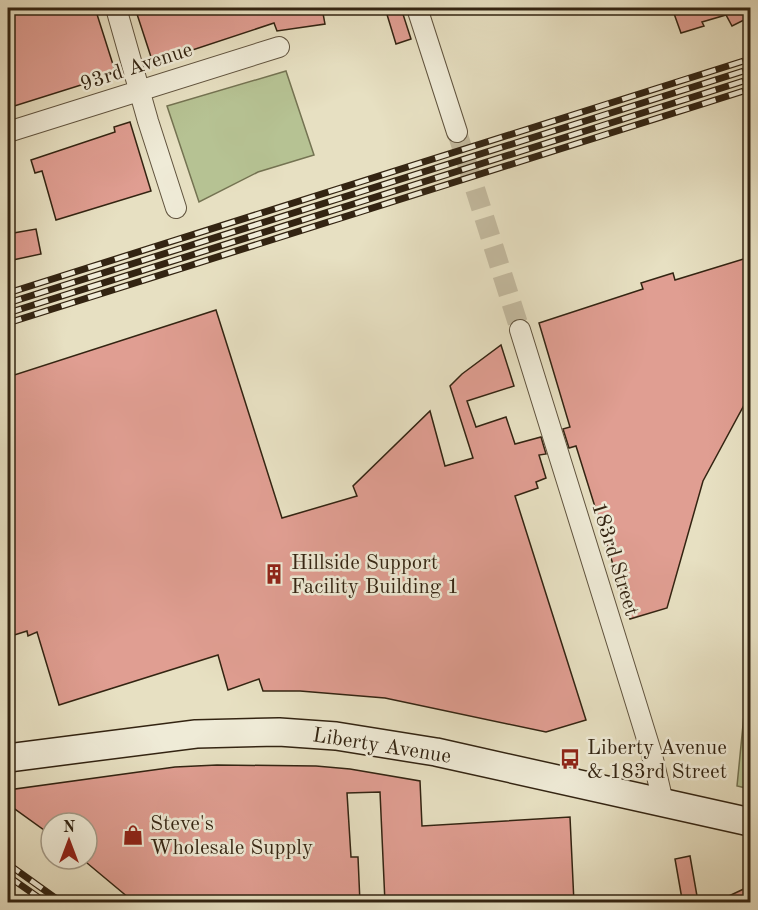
<svg xmlns="http://www.w3.org/2000/svg" width="758" height="910" font-family="'Old Standard TT',serif">
	<rect width="100%" height="100%" fill="#e7e0c2"/>
	<filter id="stains"><feTurbulence type="fractalNoise" baseFrequency=".00333" numOctaves="4"/><feColorMatrix values="0 0 0 0 .2 0 0 0 0 .09 0 0 0 0 .02 0 0 0 .5 -.17"/></filter>
	<radialGradient id="worn" r=".72"><stop offset=".6" stop-color="#630" stop-opacity="0"/><stop offset="1" stop-color="#630" stop-opacity=".3"/></radialGradient>
	<path fill="#b6c293" stroke="#747352" stroke-width="1.5" d="M286,71L314,155L258,172L199,202L167,106Z
		M750,654V789L737,786Z"/>
	<path fill="#e09e92" stroke="#332412" stroke-width="1.5" d="M8,8H95L116,74L8,108Z
		M135,8H322L325,24L277,31L274,23L153,63Z
		M385,8H401L411,39L396,44Z
		M672,8H750V17L732,26L726,15L702,22L704,26L681,33Z
		M130,122L151,191L56,220L42,171L35,173L31,160L115,132L114,127Z
		M36,229L41,254L8,261V234Z
		M750,257V394L703,481L667,608L630,619L576,446L569,448L563,429L570,427L539,323L643,289L641,283L673,273L675,280Z
		M216,310L282,518L357,496L353,486L430,411L445,466L473,458L450,386L462,374L501,345L514,386L467,401L476,427L506,417L515,444L541,437L546,454L539,455L546,478L536,482L538,488L515,496L586,720L546,732L385,698L300,691H263L259,679L228,690L218,655L59,705L37,632L28,636L27,631L8,637V377Z
		M217,765L316,766L350,769L420,781L422,826L570,817L574,903H385L380,792L347,793L351,857H358L360,903H135L87,863V823H51V835L8,804V790L175,767Z
		M690,856L697,896L682,899L675,859Z
		M750,886V903H714Z"/>
	<g fill="none" stroke-linecap="round" stroke-linejoin="round">
		<path stroke="#c3ba9f" stroke-width="20" stroke-dasharray="20 10" stroke-linecap="butt" d="M457,132L520,330"/>
		<g stroke="#60533e" stroke-width="22">
			<path id="street" d="M116,8L148,121L176,208
				M417,8L457,132
				M8,132L279,47
				M520,330L631,687L652,755L663,802"/>
		</g>
		<g stroke="#332412" stroke-width="30">
			<path id="secondary" d="M8,758L196,734L279,732L336,736L436,752L750,822"/>
		</g>
		<use href="#street" stroke="#efebd7" stroke-width="20"/>
		<use href="#secondary" stroke="#efebd7" stroke-width="27"/>
		<g stroke="#332412" stroke-width="7">
			<path id="rail" d="M8,293L750,59
				M8,303L750,69
				M8,313L750,79
				M8,323L750,89
				M8,864L61,902
				M8,876L45,902"/>
		</g>
		<use href="#rail" stroke="#efebd7" stroke-width="4.5" stroke-dasharray="14" stroke-linecap="butt"/>
	</g>
	<defs>
		<g id="building-bare" transform="scale(1.62)"><path d="M-4-6H4V6H1V3H-1V6H-4ZM-2.5-4.3h1.7v1.8h-1.7ZM.8-4.3h1.7v1.8H.8ZM-2.5-1h1.7V.8h-1.7ZM.8-1h1.7V.8H.8Z" fill="#8f2418" stroke="#efebd7" stroke-width="2.5" paint-order="stroke"/></g>
		<g id="bus-bare" transform="scale(1.62)"><path d="M-5-6H5V4H4V6H2V4H-2V6H-4V4H-5ZM-3.5-4V0h7V-4ZM-3.5 1.2v1.5H-2V1.2ZM2 1.2v1.5H3.5V1.2Z" fill="#8f2418" stroke="#efebd7" stroke-width="2.5" paint-order="stroke"/></g>
		<g id="shop-bare" transform="scale(1.62)"><path d="M-5-2.5h2.3a2.7 3.5 0 0 1 5.4 0H5L5.5 6h-11ZM-1.5-2.5h3a1.5 2.3 0 0 0-3 0Z" fill="#8f2418" stroke="#efebd7" stroke-width="2.5" paint-order="stroke"/></g>
	</defs>
	<g fill-rule="evenodd">
		<use href="#building-bare" x="274" y="574"/>
		<use href="#bus-bare" x="570" y="759"/>
		<use href="#shop-bare" x="133" y="835"/>
	</g>
	<g text-anchor="middle" stroke-width="5" stroke-linejoin="round" paint-order="stroke">
		<g font-size="21" fill="#332412" stroke="#efebd7">
			<text transform="translate(136 66) rotate(-18)" y="7">93rd Avenue</text>
			<text transform="translate(616 559) rotate(73)" y="7">183rd Street</text>
			<text transform="translate(382 745) rotate(9)" y="7">Liberty Avenue</text>
		</g>
		<g font-size="21" fill="#332412" stroke="#efebd7" text-anchor="start">
			<text x="291" y="569">Hillside Support<tspan x="291" dy="24">Facility Building 1</tspan></text>
			<text x="587" y="754">Liberty Avenue<tspan x="587" dy="24">&amp; 183rd Street</tspan></text>
			<text x="150" y="830">Steve's<tspan x="150" dy="24">Wholesale Supply</tspan></text>
		</g>
	</g>
	<rect width="758" height="910" fill="none" stroke="#e7e0c2" stroke-width="30"/>
	<rect x="9" y="9" width="740" height="892" fill="none" stroke="#332412" stroke-width="3"/>
	<rect x="15" y="15" width="728" height="880" fill="none" stroke="#332412" stroke-width="1.5"/>
	<g transform="translate(69 841)"><circle r="28" fill="#efebd7" stroke="#a49b88" stroke-width="1.5"/>
	<path d="M0-4.5L10 22L0 15L-10 22Z" fill="#8f2418"/>
	<text y="-9" font-size="16" font-weight="bold" text-anchor="middle" fill="#332412">N</text>
	</g>
	<rect width="100%" height="100%" filter="url(#stains)"/>
	<rect width="100%" height="100%" fill="url(#worn)"/>
</svg>
